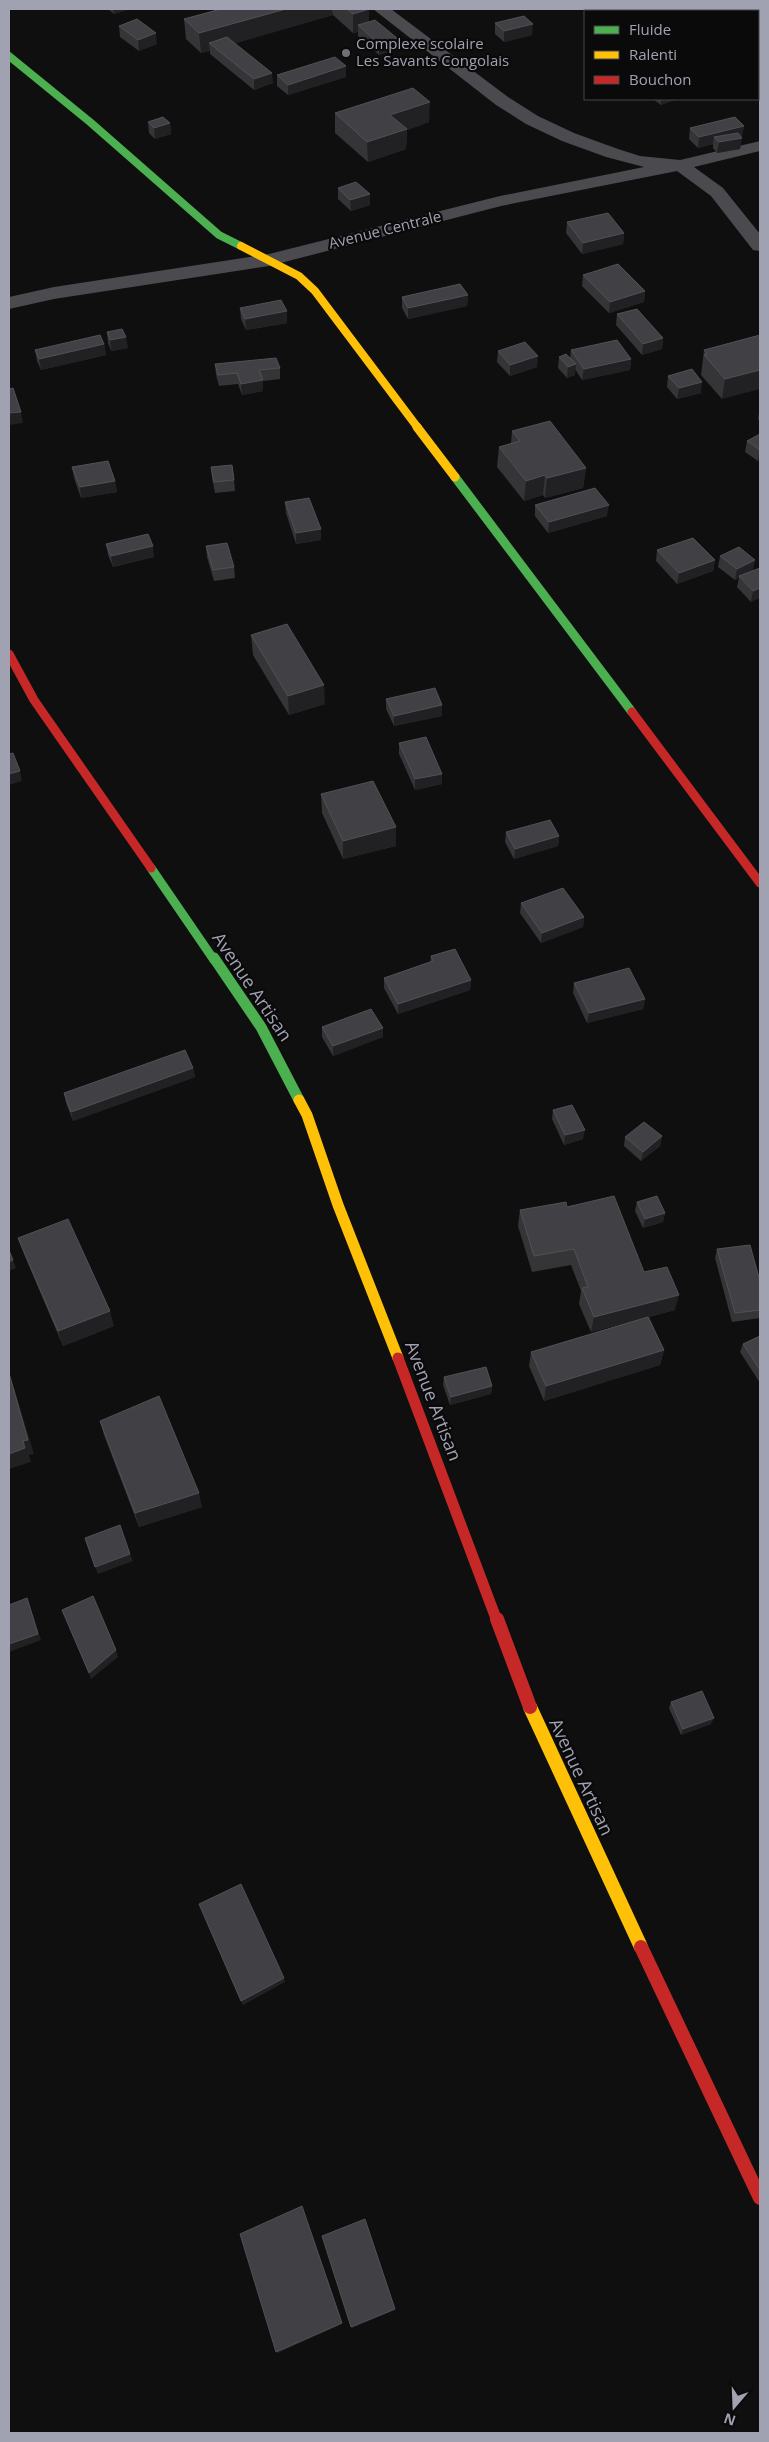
<svg xmlns="http://www.w3.org/2000/svg" width="769" height="2442" font-family="'Open Sans',sans-serif">
	<rect width="100%" height="100%" fill="#0f0f10"/>
	<g fill="none" stroke-linecap="round" stroke-linejoin="round">
		<path fill="#4a4a4f" fill-rule="evenodd" d="M373,9H391L508,97L538,116L574,133L618,149L640,156L680,160L760,141V151L694,167L723,188L760,234V251L753,250L711,196L677,171L501,206L269,266L54,299L9,309V297L54,287L269,254L500,196L644,167L606,157L562,141L526,124L496,105Z"/>
		<path stroke="#4caf50" stroke-width="8" d="M9,56L90,122L219,235L241,246"/>
		<path stroke="#4caf50" stroke-width="9" d="M455,477L632,712
			M151,868L214,960"/>
		<path stroke="#4caf50" stroke-width="11" d="M214,958L261,1027L299,1100"/>
		<path stroke="#ffc107" stroke-width="8" d="M241,246L299,276L315,291L418,428"/>
		<path stroke="#ffc107" stroke-width="9" d="M417,427L455,477"/>
		<path stroke="#ffc107" stroke-width="11" d="M299,1100L307,1115L338,1205L398,1358"/>
		<path stroke="#ffc107" stroke-width="14" d="M530,1707L641,1947"/>
		<path stroke="#c62828" stroke-width="9" d="M9,654L34,700L151,868
			M632,712L760,883"/>
		<path stroke="#c62828" stroke-width="11" d="M398,1358L497,1621"/>
		<path stroke="#c62828" stroke-width="14" d="M497,1619L530,1707
			M641,1947L760,2198"/>
	</g>
	<path fill="#353538" d="M108,9H127V10L114,14Z
		M221,9H368L369,22L397,49L379,55L358,36V32L353,33L333,15L235,43L273,83L254,90L210,54V51L201,53L186,39L184,19Z
		M495,23L532,35L504,42L495,34Z
		M119,26L157,44L139,51L120,37Z
		M277,75L346,77L288,95L277,86Z
		M653,99H677L661,105Z
		M335,113L429,122L407,130L406,149L368,162L335,133Z
		M148,122L170,123L171,134L155,139L149,133Z
		M744,126L741,137L740,149L717,153L713,148V144L698,148L689,139L690,128Z
		M338,188L370,194V205L351,211L338,199Z
		M567,222L624,233L623,244L582,254L566,233Z
		M583,275L645,291L644,302L609,313L582,286Z
		M468,295L467,306L408,319L402,308V297Z
		M240,308L287,323L246,330L241,319Z
		M617,314L663,338L662,349L642,355L616,325Z
		M107,332L128,348L111,351L108,343Z
		M760,335L722,399L701,375L704,350Z
		M104,344L106,355L41,370L37,361L35,350Z
		M571,350L631,359L630,370L582,380L575,369V375L567,378L558,368L559,357L570,358Z
		M498,351L537,367L510,376L497,362Z
		M215,364L280,368V379L263,381V391L242,395L238,384L219,386L216,375Z
		M668,376L701,393L677,399L667,387Z
		M760,408V421L758,419Z
		M512,431L586,468L583,488L545,498L543,495L524,501L497,467L499,447L511,443Z
		M760,434V459L758,461L745,452L747,441Z
		M72,467L115,481L117,492L81,498L74,478Z
		M211,467L234,480L235,491L215,493L212,478Z
		M285,502L321,540L296,544L286,513Z
		M535,505L607,516L548,533L535,516Z
		M106,544L154,557L113,567L108,555Z
		M206,546L234,567L235,578L214,581L207,557Z
		M657,550L715,560L713,571L677,584L656,561Z
		M720,556L753,571L760,568L751,602L737,587L739,578L735,580L718,567Z
		M251,635L325,704L289,715L253,655Z
		M386,699L442,705V716L394,726L386,709Z
		M399,743L442,784L415,790L399,754Z
		M321,794L396,846L343,859L322,813Z
		M506,832L559,836L558,846L514,859L505,842Z
		M521,903L584,917L583,927L541,943L520,913Z
		M431,956L471,980L470,990L398,1014L384,988V978L430,962Z
		M574,983L645,999L643,1009L587,1023L573,993Z
		M322,1027L383,1028V1037L333,1056L322,1037Z
		M193,1068L195,1077L73,1121L66,1103L64,1093Z
		M553,1110L583,1139L564,1145L552,1119Z
		M662,1136L660,1146L641,1161L624,1146L625,1137Z
		M637,1202L665,1213L663,1222L643,1228L635,1211Z
		M567,1207L644,1272L675,1310L649,1317L664,1350L660,1365L544,1401L529,1366L531,1352L633,1321L591,1332L579,1304L581,1291L571,1265L532,1272L518,1226L520,1210Z
		M18,1238L114,1326L63,1346L24,1254Z
		M717,1249L760,1281V1318L732,1322L715,1258Z
		M760,1336V1383L740,1352L743,1344Z
		M444,1377L492,1386L491,1394L450,1405L443,1385Z
		M100,1421L202,1507L139,1527L104,1435Z
		M671,1702L711,1724L681,1735L669,1708Z"/>
	<path fill="#212123" d="M113,9H127V10L114,14Z
		M286,9H332L333,15L216,49L209,43L210,51L201,53L199,33Z
		M369,9V29L358,25V32L353,33V14Z
		M533,24L532,35L504,42V31Z
		M156,33L157,44L139,51L138,40Z
		M397,38V49L379,55V44Z
		M346,66V77L288,95V85Z
		M272,73L273,83L254,90V79Z
		M661,99H677L661,105Z
		M430,102L429,122L407,130L406,149L368,162L367,142L390,115Z
		M170,123L171,134L155,139L154,128Z
		M744,126L742,137L728,140L742,138L740,149L717,153L719,142L714,137L713,144L698,148L699,137Z
		M370,194V205L351,211L350,200Z
		M624,233L623,244L582,254L583,243Z
		M645,291L644,302L609,313L610,302Z
		M468,295L467,306L408,319V308Z
		M287,311V323L246,330L245,319Z
		M126,337L128,348L111,351L110,340Z
		M663,338L662,349L642,355L643,344Z
		M104,344L106,355L41,370L39,359Z
		M538,356L537,367L510,376V365Z
		M631,359L630,370L582,380L584,369Z
		M576,364L575,375L567,378L568,367Z
		M760,370V389L722,399L725,379Z
		M263,380V391L242,395L241,384Z
		M702,382L701,393L677,399L679,388Z
		M21,412L23,423L9,425V413Z
		M760,449V459L758,461L760,450Z
		M586,468L583,488L545,498L547,478Z
		M545,475L543,495L524,501L526,481Z
		M115,481L117,492L81,498L80,487Z
		M609,505L607,516L548,533L549,522Z
		M321,529V540L296,544V533Z
		M153,546L154,557L113,567L111,556Z
		M715,560L713,571L677,584L679,573Z
		M755,560L753,571L739,576V578L735,580L737,569Z
		M760,588V598L751,602L753,591Z
		M324,685L325,704L289,715L288,696Z
		M442,705V716L394,726V716Z
		M20,771L22,781L9,785V774Z
		M442,774V784L415,790V779Z
		M396,827V846L343,859V841Z
		M559,836L558,846L514,859L515,849Z
		M584,917L583,927L541,943L542,933Z
		M471,980L470,990L398,1014V1004Z
		M645,999L643,1009L587,1023L589,1013Z
		M383,1028V1037L333,1056V1046Z
		M193,1068L195,1077L73,1121L71,1112Z
		M585,1130L583,1139L564,1145L565,1135Z
		M662,1136L660,1146L641,1161L643,1152Z
		M665,1213L663,1222L643,1228L645,1219Z
		M13,1260L16,1268L9,1271V1262Z
		M679,1295L675,1310L591,1332L594,1317Z
		M110,1311L114,1326L63,1346L58,1331Z
		M664,1350L660,1365L544,1401L546,1386Z
		M9,1373L14,1388L34,1454L29,1455L31,1462L9,1469V1454L23,1441Z
		M492,1386L491,1394L450,1405L451,1397Z
		M199,1493L202,1507L139,1527L135,1513Z
		M130,1554L133,1561L98,1574L95,1567Z
		M27,1598L30,1605L41,1640L9,1652V1644Z
		M116,1650L118,1657L91,1679L89,1673Z
		M714,1718L711,1724L681,1735L683,1729Z
		M284,1978L285,1982L243,2005L241,2001Z
		M302,2206L342,2324L278,2353L276,2352Z
		M395,2309V2310L352,2328L351,2327Z"/>
	<path fill="#414145" stroke="#505056" d="M221,9H286L199,33L184,19Z
		M347,9H369L353,14Z
		M524,16L533,24L504,31L495,23Z
		M137,19L156,33L138,40L119,26Z
		M375,20L397,38L379,44L358,25Z
		M227,37L272,73L254,79L209,43Z
		M335,57L346,66L288,85L277,75Z
		M413,88L430,102L390,115L407,129L367,142L335,113Z
		M163,117L170,123L154,128L148,122Z
		M735,117L744,126L699,137L690,128Z
		M738,133L742,138L719,142L714,137Z
		M356,182L370,194L350,200L338,188Z
		M608,213L624,233L583,243L567,222Z
		M618,264L645,291L610,302L583,275Z
		M460,284L468,295L408,308L402,297Z
		M281,300L287,311L245,319L240,308Z
		M637,309L663,338L643,344L617,314Z
		M122,329L126,337L110,340L107,332Z
		M100,335L104,344L39,359L35,350Z
		M760,335V370L725,379L704,355L707,354L704,350Z
		M617,340L631,359L584,369L571,350Z
		M525,342L538,356L510,365L498,351Z
		M566,354L576,364L568,367L559,357Z
		M276,358L280,368L259,370L263,380L241,384L237,373L218,375L215,364Z
		M692,369L702,382L679,388L668,376Z
		M13,388L21,412L9,413V389Z
		M550,421L586,468L547,478L545,475L526,481L499,447L520,441L512,431Z
		M760,434V450L747,441Z
		M108,461L115,481L80,487L72,467Z
		M232,465L234,480L214,482L211,467Z
		M595,488L609,505L549,522L535,505Z
		M309,498L321,529L296,533L285,502Z
		M148,534L153,546L111,556L106,544Z
		M693,538L715,560L679,573L657,550Z
		M227,543L234,567L213,570L206,546Z
		M739,547L755,560L737,569L720,556Z
		M760,568V588L753,591L739,576Z
		M287,624L324,685L288,696L251,635Z
		M435,688L442,705L394,716L386,699Z
		M426,737L442,774L415,779L399,743Z
		M13,753L20,771L9,774V754Z
		M373,781L396,827L343,841L321,794Z
		M550,820L559,836L515,849L506,832Z
		M563,888L584,917L542,933L521,903Z
		M455,949L471,980L398,1004L384,978L433,961L431,956Z
		M629,968L645,999L589,1013L574,983Z
		M371,1009L383,1028L333,1046L322,1027Z
		M185,1050L193,1068L71,1112L64,1093Z
		M572,1105L585,1130L565,1135L553,1110Z
		M644,1122L662,1136L643,1152L625,1137Z
		M614,1196L644,1272L667,1267L679,1295L594,1317L582,1288L588,1287L574,1249L534,1256L520,1210L566,1202L567,1207Z
		M657,1196L665,1213L645,1219L637,1202Z
		M68,1219L110,1311L58,1331L18,1238Z
		M750,1245L760,1281V1310L735,1313L717,1249Z
		M9,1250L13,1260L9,1262Z
		M648,1317L664,1350L546,1386L531,1352Z
		M760,1336V1370L743,1344Z
		M486,1367L492,1386L451,1397L444,1377Z
		M9,1373L28,1440L23,1441L25,1448L9,1454Z
		M159,1396L199,1493L135,1513L100,1421Z
		M120,1525L130,1554L95,1567L85,1538Z
		M93,1596L116,1650L89,1673L62,1610Z
		M27,1598L38,1634L9,1644V1605Z
		M702,1691L714,1718L683,1729L671,1702Z
		M241,1884L284,1978L241,2001L199,1904Z
		M302,2206L342,2323L276,2352L240,2234Z
		M365,2219L395,2309L351,2327L322,2236Z"/>
	<circle fill="#6d6f79" stroke="#0a0a0b" stroke-width="2" cx="346" cy="53" r="5"/>
	<g text-anchor="middle" stroke-width="4.5" stroke-linejoin="round" paint-order="stroke">
		<g font-size="15" fill="#a0a2b1" stroke="#0a0a0b" text-anchor="start">
			<text x="356" y="49">Complexe scolaire<tspan x="356" dy="17">Les Savants Congolais</tspan></text>
		</g>
		<g font-size="15" fill="#a0a2b1" stroke="#0a0a0b">
			<text transform="translate(385 230) rotate(-14)" y="5">Avenue Centrale</text>
		</g>
		<g font-size="18" fill="#a0a2b1" stroke="#0a0a0b">
			<text transform="translate(252 987) rotate(56)" y="6">Avenue Artisan</text>
			<text transform="translate(433 1401) rotate(69)" y="6">Avenue Artisan</text>
			<text transform="translate(581 1777) rotate(65)" y="6">Avenue Artisan</text>
		</g>
	</g>
	<rect width="769" height="2442" fill="none" stroke="#a0a2b1" stroke-width="20"/>
	<rect x="584" y="10" width="175" height="90" fill="#0a0a0b" stroke="#46474d"/>
	<rect x="594" y="26" width="25" height="8" fill="#4caf50" stroke="#46474d"/>
	<text x="629" y="35" font-size="15" fill="#a0a2b1">Fluide</text>
	<rect x="594" y="51" width="25" height="8" fill="#ffc107" stroke="#46474d"/>
	<text x="629" y="60" font-size="15" fill="#a0a2b1">Ralenti</text>
	<rect x="594" y="76" width="25" height="8" fill="#c62828" stroke="#46474d"/>
	<text x="629" y="85" font-size="15" fill="#a0a2b1">Bouchon</text>
	<g transform="translate(734 2407) rotate(199)" stroke="#0a0a0b" stroke-width="4" paint-order="stroke">
	<path d="M0-4L9 19L0 12L-9 19Z" fill="#a0a2b1"/>
	<text y="-8" font-size="14" font-weight="bold" text-anchor="middle" fill="#a0a2b1">N</text>
	</g>
</svg>
